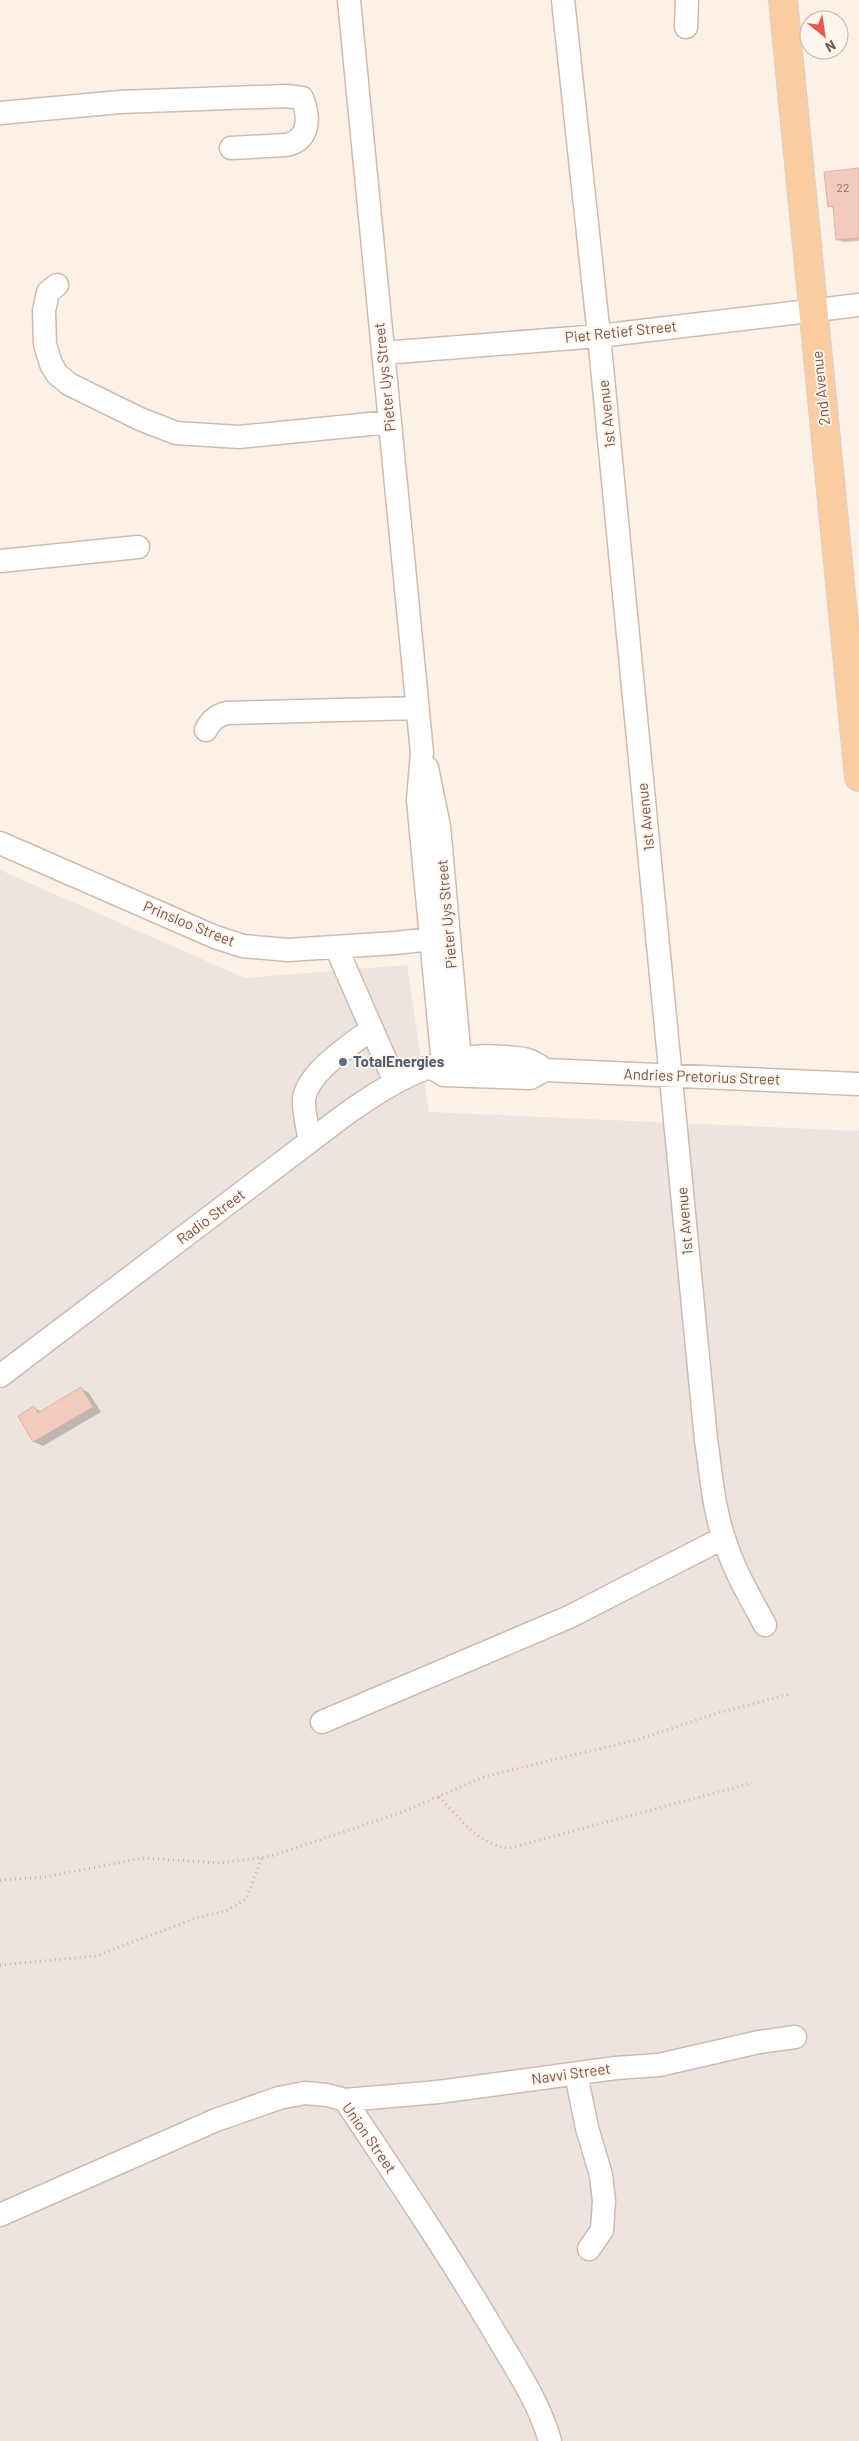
<svg xmlns="http://www.w3.org/2000/svg" width="859" height="2441" font-family="Barlow,sans-serif">
	<rect width="100%" height="100%" fill="#fcf1e7"/>
	<path fill="#ede4e0" d="M0,870L245,978L407,965L429,1112L859,1131V2441H0Z"/>
	<path fill="#0003" d="M859,169V241L843,242L837,239L835,209L829,206Z
		M81,1388L89,1393L101,1412L43,1446L34,1442L19,1417L34,1408L42,1412Z"/>
	<path fill="#f2cbbe" stroke="#e4af9f" d="M859,168V238L836,240L833,206L828,207L824,172Z
		M81,1387L93,1407L33,1442L18,1416L34,1406L38,1413Z"/>
	<g fill="none" stroke-linecap="round" stroke-linejoin="round">
		<g stroke="#d0b9af" stroke-width="25">
			<path id="minor" d="M349,0L422,753L418,800L444,1075
				M563,0L599,336L706,1440C711,1472 713,1507 724,1538C733,1569 750,1597 765,1625
				M686,27L687,0
				M0,113L120,102L286,96L302,98C310,117 310,140 286,145L231,148
				M57,285L48,292L44,311L45,344L51,364L57,374L69,384L140,419L176,433L239,437L390,422
				M383,353L599,336L859,305
				M0,561L138,547
				M206,730C210,721 216,716 226,713L417,708
				M427,768L439,826L461,1071
				M0,843L215,937L243,946L288,950L395,943L449,937
				M336,947L395,1082
				M432,1068L444,1075L501,1077L530,1078L545,1070L859,1084
				M310,1141C308,1129 303,1111 304,1098C309,1071 351,1045 371,1029
				M0,1376L342,1117C390,1082 442,1051 503,1057C522,1058 530,1058 545,1070
				M322,1722L569,1617L723,1538
				M576,2074L587,2128L601,2175L604,2201L602,2230L589,2249
				M345,2100C396,2177 448,2253 495,2333C515,2367 539,2402 550,2441
				M0,2215L216,2120L279,2098L305,2093L327,2095L345,2100L438,2092L616,2068L659,2065L759,2042L795,2037"/>
		</g>
		<g stroke="#d9cfcd" stroke-width="30">
			<path id="major" d="M783,0L859,777"/>
		</g>
		<path stroke="#d7aea1" stroke-width="3" stroke-dasharray="1 4" stroke-linecap="butt" d="M439,1797C459,1817 480,1847 510,1848L752,1783
			M0,1880L45,1877L143,1858L221,1863L271,1856L400,1813L486,1776L636,1740L718,1713L790,1694
			M0,1965L96,1956L196,1918L226,1911L246,1899L262,1858"/>
		<use href="#minor" stroke="#fff" stroke-width="22"/>
		<use href="#major" stroke="#facca0" stroke-width="28"/>
	</g>
	<circle fill="#5c6f8a" stroke="#fff5ed" stroke-width="2" cx="343" cy="1062" r="5"/>
	<g text-anchor="middle" stroke-width="4" stroke-linejoin="round" paint-order="stroke">
		<g font-size="12" fill="#957268">
			<text x="843" y="192">22</text>
		</g>
		<g font-size="15" fill="#76544b" stroke="#fff5ed">
			<text transform="translate(621 332) rotate(-6)" y="5">Piet Retief Street</text>
			<text transform="translate(385 377) rotate(-96)" y="5">Pieter Uys Street</text>
			<text transform="translate(821 388) rotate(-96)" y="5">2nd Avenue</text>
			<text transform="translate(607 414) rotate(-96)" y="5">1st Avenue</text>
			<text transform="translate(646 817) rotate(-96)" y="5">1st Avenue</text>
			<text transform="translate(447 914) rotate(-95)" y="5">Pieter Uys Street</text>
			<text transform="translate(189 924) rotate(22)" y="5">Prinsloo Street</text>
			<text transform="translate(702 1077) rotate(2)" y="5">Andries Pretorius Street</text>
			<text transform="translate(211 1217) rotate(-37)" y="5">Radio Street</text>
			<text transform="translate(685 1221) rotate(-95)" y="5">1st Avenue</text>
			<text transform="translate(571 2074) rotate(-8)" y="5">Navvi Street</text>
			<text transform="translate(369 2138) rotate(55)" y="5">Union Street</text>
		</g>
		<g font-size="15" font-weight="bold" fill="#4e5e75" stroke="#fff5ed" text-anchor="start">
			<text x="353" y="1067">TotalEnergies</text>
		</g>
	</g>
	<g transform="translate(824 35) rotate(150)"><circle r="24" fill="#fff5ed" stroke="#c8b5ac"/>
	<path d="M0-4L9 19L0 12L-9 19Z" fill="#e5594d"/>
	<text y="-8" font-size="14" font-weight="bold" text-anchor="middle" fill="#76544b">N</text>
	</g>
</svg>
